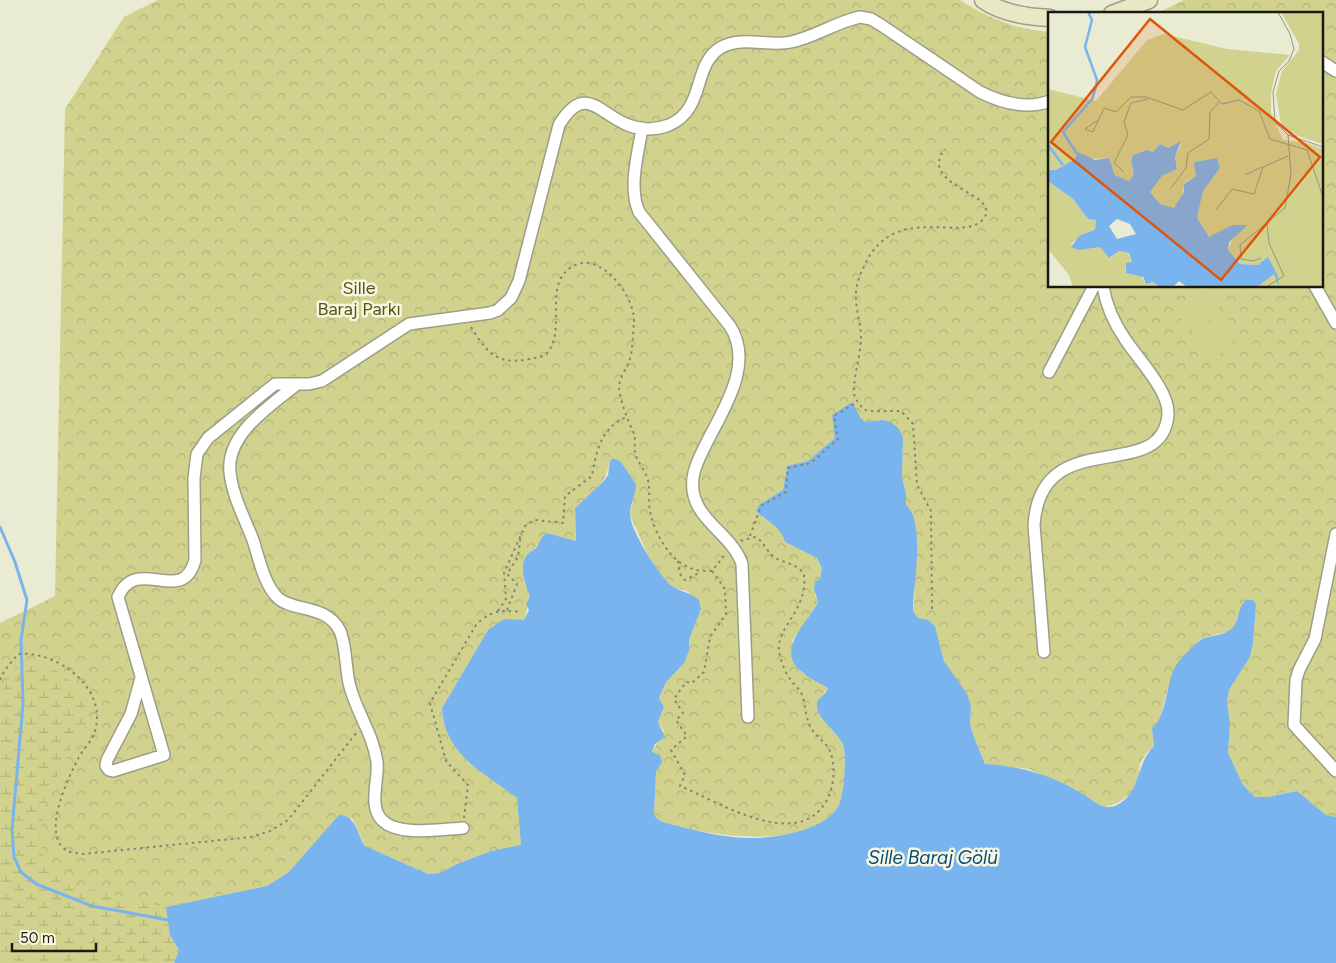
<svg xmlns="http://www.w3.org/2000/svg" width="1336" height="963" font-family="Figtree,sans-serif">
	<defs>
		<pattern id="forest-crowns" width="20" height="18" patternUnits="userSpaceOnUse" patternTransform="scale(1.25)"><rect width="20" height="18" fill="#d1d28d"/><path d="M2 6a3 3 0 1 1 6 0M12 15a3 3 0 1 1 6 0" fill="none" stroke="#b3b479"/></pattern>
		<pattern id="wetland-marsh" width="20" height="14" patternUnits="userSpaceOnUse" patternTransform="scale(1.25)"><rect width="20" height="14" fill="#d1d28d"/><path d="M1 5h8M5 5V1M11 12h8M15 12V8" fill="none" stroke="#b3b479"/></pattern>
	</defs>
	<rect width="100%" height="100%" fill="#e9ebd2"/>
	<path fill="url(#forest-crowns)" d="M158,0H960C990,19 1015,29 1050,32V286H1322V14H1156L1184,0H1336V817L1326,815L1297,791L1268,797H1255L1243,785L1228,753L1230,724L1227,701L1229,690L1250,657L1253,643L1256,605L1237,617L1235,625L1227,632L1202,638L1179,661L1167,691L1159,722L1152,729L1154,746C1148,751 1140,760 1139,768C1139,771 1140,774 1140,776C1135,794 1119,805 1103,807L1084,795L1029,769L985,764L974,737L970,724L971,706L944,661L935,626L928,620L918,618L913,611L915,592L905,499L906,493L902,478L903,438L882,420L865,422L860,417L808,461L787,466L783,490L760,504L763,518C775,525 781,528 785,542L817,558L822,568L815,595L818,602L792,641L802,673L828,688L818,700C820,707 822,716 825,722C831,730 840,736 843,746C847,757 844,796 839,806C817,849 719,837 682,827C673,824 660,824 654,815L656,772L662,762L652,752L664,731L658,722L664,707L659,698L666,682L689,651V640L701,609L699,600L685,590L674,588L658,572L648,555L630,515L636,484L621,462L610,461C604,489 594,489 575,508L576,541L547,533L525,560L524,581L530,597L524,621L488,630L442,708C444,752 485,774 517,798L521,846L491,851L457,864L440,873L428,874L365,846L352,818L316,844L289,872L267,886L167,907L174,963H0V623L55,596L65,109L124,17Z"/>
	<path fill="url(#wetland-marsh)" d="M24,662C58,663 83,685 90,718C66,757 10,847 63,882C68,886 78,886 85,888C112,895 139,901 166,907L170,935L179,950L174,963H0V693L13,672Z"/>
	<path fill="#d1d28d" d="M1201,286H1210L1226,300L1197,334L1176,315Z
		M1224,315L1241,330L1216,359L1198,344Z"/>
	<path fill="#7ab4ee" d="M852,402L860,417L865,422L882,420L891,422L899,429L903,438L902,478L906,493V505C926,522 913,586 913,611L918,618L928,620L935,626L944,661L967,694L971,706L970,724L974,737L985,764C1023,766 1054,776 1086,796C1095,802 1105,811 1117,805C1141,793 1136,763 1154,746L1152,729C1169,713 1165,678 1179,661C1183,656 1199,640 1204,638C1215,635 1224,636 1233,627C1240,619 1237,608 1246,600H1253L1256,605L1253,643L1250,657L1229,690L1227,701L1230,724L1228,753L1243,785L1255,797H1268L1297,791L1326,815L1336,817V963H174L179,950L170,935L166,907L267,886L289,872L339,815C356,815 357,834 365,846L428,874L440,873L457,864L491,851L521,845L517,798C484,773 444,754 442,708L488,630L504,619L524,620L529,610L526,604L530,597C526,586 517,564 529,553C531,551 534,550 536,548C540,543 540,537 547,533L576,541L575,508L604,481L608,475L610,461L613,458L621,462L636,484C636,494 630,504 630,514C630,530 659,576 672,586C680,592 691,592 699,600L701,609L689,640V651L684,663L666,682L659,698L664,707L658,722L665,737L655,744L652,752L660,755L662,762L656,772L654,815C660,824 673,824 682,827C705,833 733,839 757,838C781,837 828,829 839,805C844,795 847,755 843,745C838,731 815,719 817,703C818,697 826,695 828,688C819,683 808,678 801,671C775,650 808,622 818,602L814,589L815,582L820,578L822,568L817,558L785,542C780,525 768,523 756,511L760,504L783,490L787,466L808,461L835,438L832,415Z"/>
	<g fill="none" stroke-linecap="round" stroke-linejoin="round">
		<path stroke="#7ab4ee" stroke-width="3" d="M0,527L15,562L27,600L21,640L23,704L12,830L14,857L21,872L36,884L92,906L168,920"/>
		<g stroke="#9d9e87" stroke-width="14">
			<path id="street" d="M1322,62L1336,71
				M642,128C638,155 628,187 639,212L730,326C755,365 722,411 705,446C700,456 694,467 693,478C688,519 731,531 742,564L748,717
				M1315,286L1336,323
				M1049,372L1094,286
				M296,385C270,406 226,434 230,472C232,495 245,519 253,540C259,558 264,585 278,598C293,612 327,604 340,631C347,648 345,669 350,687C357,713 373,734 377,762C379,779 368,806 382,820C398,837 442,829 463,828
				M1336,534L1315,639L1299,670L1296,680L1294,725L1336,771
				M1044,652L1034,525C1041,421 1163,487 1168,414C1169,390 1137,358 1125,339C1114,323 1106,305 1103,286
				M141,678L131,714L107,760L106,766L109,770L113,771L164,755L118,597C137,553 182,608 195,560L194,478L197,454L208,438L275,384H309L322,381L409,324L490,313L498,310L511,298L519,281L559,125C585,82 599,114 628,125C641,130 656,130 669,125C706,109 692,66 720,48C741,35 769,47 791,42C815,37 836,22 860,17L871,19L881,25L980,92C1002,103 1026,110 1050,101"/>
		</g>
		<g stroke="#9d9e87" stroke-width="19">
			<path id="secondary" d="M983,0C1001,13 1028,17 1050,18
				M1112,14L1149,0"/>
		</g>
		<path stroke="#848574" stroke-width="2" stroke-dasharray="2.5 4" stroke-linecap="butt" d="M471,327C493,364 505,365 544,356C570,334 540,285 573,266C601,250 635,297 634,321C633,333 633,347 630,359C627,368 619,378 619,387C620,402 628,420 634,434C636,440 634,447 635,453C637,461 644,469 647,477C651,488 648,500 650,511C654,532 669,560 690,568C697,571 704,571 712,571L724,556
			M750,536L761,506L786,492L788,468L811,463L838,439L834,416L856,403
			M678,561L680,574L685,580L701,572
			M712,571L725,589L726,614L710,637L704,672L692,683L686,682L674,699L683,713L676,720L687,736L671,750L685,775L680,786C719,802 798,853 827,800C834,787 836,765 830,751C826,742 816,737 811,728C805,717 806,706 802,695C800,689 794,685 791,680C785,673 781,661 779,652C776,626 808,611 804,575C798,563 784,564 774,557C766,551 764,541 755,537L740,541
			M932,609L931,511L917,485L913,424L901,411H868L863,409L855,398C851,383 861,356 861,338C861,323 855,308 856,293C856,283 861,273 865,264C896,200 965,245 984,218C1002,193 916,186 945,149
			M507,610L517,584L507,574L518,557L521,534
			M498,611L506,599L504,573L525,526L535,520L563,523L565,496L592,476C596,452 601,427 627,417
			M0,680L4,671L18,654C36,652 57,660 71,671C90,685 102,707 95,731C93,740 84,748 79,757C69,776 39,837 68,851C72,853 78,853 83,854L251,837L270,831L288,820L357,732
			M464,818L468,785L446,761L430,703L476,625C490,611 501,609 520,612"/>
		<use href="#street" stroke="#fff" stroke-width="11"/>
		<use href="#secondary" stroke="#e8e8c5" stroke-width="16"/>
	</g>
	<g text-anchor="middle" stroke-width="5" stroke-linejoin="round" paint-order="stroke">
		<g font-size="18" fill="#56561a" stroke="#f7f8df">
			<text x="359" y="294">Sille<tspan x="359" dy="21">Baraj Parkı</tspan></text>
		</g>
		<g font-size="19" font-style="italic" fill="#084b7f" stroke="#f7f8df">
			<text x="933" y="864">Sille Baraj Gölü</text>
		</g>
	</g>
	<g transform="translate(1048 12)">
		<rect width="275" height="275" fill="#e9ebd2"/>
		<path d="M233,0H275V132L250,124L233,112L228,82L234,59L251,38V32ZM116,22L179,37L242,43L228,59L223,80V100L235,128L259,131L275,137V275H209L219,264L217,249L210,253L192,252L180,238L186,223L200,214L184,213L167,224H159L149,206L155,179L172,156L169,146L147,150L148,164L137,170L133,189L124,197L112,192L101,179L114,164L129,157L127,145L133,134L131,130L120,136L112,132L105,140L99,138L87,142L83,149L86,162L81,169L67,163L61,146L27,147L8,158H0V77L48,89L99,28ZM0,169L25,187L40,207L48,208L47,216L32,224L23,232L24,236L52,235L62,246L71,239L80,241L84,250L77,258L78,261L93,264L96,270H105L111,275H25L21,263L0,237Z" fill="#d1d28d"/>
		<path d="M37,94L41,100L40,108L23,117L19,122L30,140L27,147L8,158H0V101L11,103Z" fill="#d1d28d"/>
		<path d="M133,129L127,145L129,157L114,164L102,180L112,192L126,196L136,180V172L148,164L146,150L169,146L172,156L155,179L149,206L161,225L184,213H200L181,230L180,238L192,252L210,253L220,245L230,264L231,275L226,262L209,275H139L131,269L125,275H111L105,270L98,272L95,265L78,261V251L84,250L81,241L71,239L61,246L52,235L30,238L23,235L31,224L47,217L48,208L40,207L25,187L0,169V158H8L27,147L30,140L47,148L61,146L67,163L81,169L86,162L83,149L85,143L99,138L105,140L112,132L120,136ZM69,207L82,212L88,222L69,227L61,214Z" fill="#7ab4ee" fill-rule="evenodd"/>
		<path fill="none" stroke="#7ab4ee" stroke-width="2.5" d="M0,133L15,153M29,142L15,120L44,87L48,75L49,68L37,35L44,8L40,0"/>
		<path fill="none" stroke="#959784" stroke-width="1" d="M230,0L242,22L246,37L241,49L231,59L225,80L227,110L240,123L275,135M50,108L37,117L45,120L56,96L68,100L83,85H98L135,98L163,80L174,92L191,88L211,99L222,127L259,138L275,185M76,160L66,151L80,123L76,110L83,91L100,87M197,163L214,155M123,176L138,156L140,141L161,127L162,100L171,90M168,198L184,177L206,182L215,155L240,144M213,246L205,249L193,247L192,233L237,196L243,162L240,123M218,275L236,264L221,231L219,212"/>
		<path fill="#de560c" fill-opacity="0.15" stroke="#de560c" stroke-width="2.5" d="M102,7L272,145L173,268L3,130Z"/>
		<rect width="275" height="275" fill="none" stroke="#181910" stroke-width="2.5"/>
	</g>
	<path d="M12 943v8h84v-8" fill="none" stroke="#181910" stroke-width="2.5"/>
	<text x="20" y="943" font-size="15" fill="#181910" stroke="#f7f8df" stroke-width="4" paint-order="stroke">50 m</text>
</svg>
